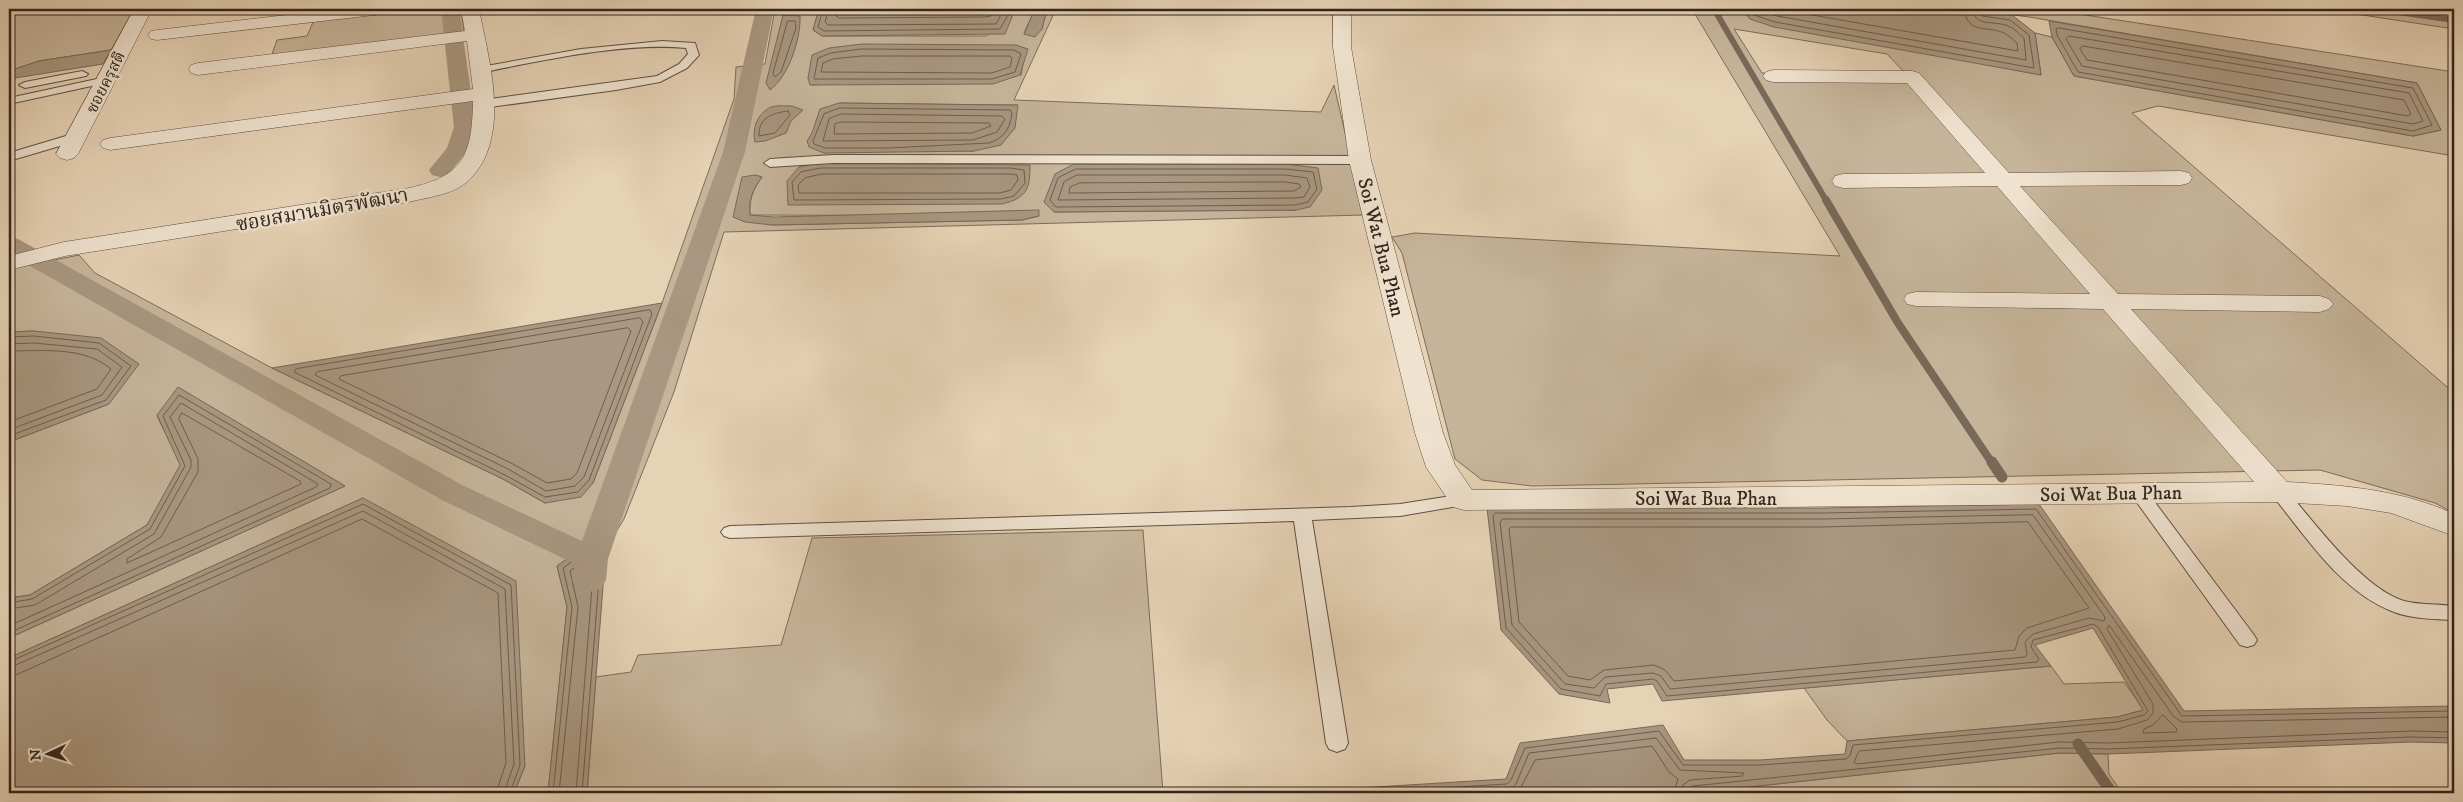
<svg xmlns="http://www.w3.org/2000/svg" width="2463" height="802" font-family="'IM FELL DW Pica','Noto Serif Thai',serif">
	<rect width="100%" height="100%" fill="#e6d2b5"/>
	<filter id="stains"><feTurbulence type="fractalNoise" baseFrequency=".004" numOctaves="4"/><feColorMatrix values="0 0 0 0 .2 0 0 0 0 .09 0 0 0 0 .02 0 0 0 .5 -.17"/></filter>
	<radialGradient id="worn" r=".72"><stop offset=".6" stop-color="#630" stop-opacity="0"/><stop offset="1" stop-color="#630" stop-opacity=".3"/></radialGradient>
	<path fill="#c7b59b" stroke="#7c6d5c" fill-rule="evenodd" d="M41,9H134L111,50L39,61L9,71V14Z
		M403,9H461L464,32L271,57L277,40L307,36L314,20Z
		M775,9H819L813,30L822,36H986L1012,17L1010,9H1035L1024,33L1042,29L1047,9H1056L1014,100L1321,112L1334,85L1364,215L724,232L674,392L624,519L606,548L585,546L557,566L567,607L548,793H514L525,766L363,498L9,658V638L345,486L178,388L157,416L181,465L147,525L30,595L9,598V442L109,404L34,331L9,332V269L79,255L95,273L272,368L503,479L545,503L593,483L662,303L734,99L736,67L765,64ZM1023,63L1021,75L811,85L808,78ZM839,103L1004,105H1017L974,151H921L807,141ZM755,175L762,177C753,189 749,200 750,215L1039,216L1022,220L772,225L734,217ZM1044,202L1296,210L1054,212Z
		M1692,9H1742L1750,19L2041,75L2035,33L2052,37L2074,76L2413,136L2441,130L2417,83L2029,17L1966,9H2047L2454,72V99L2449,103L2454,110V156L2158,106L2132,113L2454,393V513L2435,503L2320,470L1532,486L1482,480L1455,459L1402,253L1392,237L1415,233L1840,256ZM1734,29L1887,54L1905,73H1762Z
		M2323,9H2454V29Z
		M1143,530L1163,793H587L596,677L631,672L638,655L781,645L812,538Z
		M2051,666L2064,684L2124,682L2144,710L2117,717L1847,741L1827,720L1804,688Z
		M2060,753L2108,754L2109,774L2122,793H1656L1740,788Z"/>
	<path fill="#a99781" stroke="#796959" d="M819,9H1010L1012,17L1005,34L822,36L813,30Z
		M1035,9H1047L1042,29L1035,37L1024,34Z
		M1742,9H1966L2012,15L2035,33L2041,75L1774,27L1750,19Z
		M783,15L800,16C801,38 789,76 770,90L766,83Z
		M2049,21L2417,83L2441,130L2413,136L2074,76L2052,37Z
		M862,44L1016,45L1028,49L1020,75L993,84L810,85L808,78L812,55L829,48Z
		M111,50L103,64L9,79V71L39,61Z
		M839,103L1004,105H1018L1015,128L1001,145L974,151L824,153L809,147L807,141L812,133L820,109Z
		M792,106L803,110L791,121L786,133L765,141L755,142C752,128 757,114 771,107C777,105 786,106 792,106Z
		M820,163L1030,165C1030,189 1027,198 1002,204L788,205L787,181L799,167Z
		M1074,164H1286L1318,168L1322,190L1310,207L1296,210L1054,212L1044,202L1055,174Z
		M755,175L762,177C753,189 748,201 750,215L774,217L1039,210V216L1022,220L772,225L745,222L733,217L742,177Z
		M662,303L593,483L581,497L545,503L503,479L272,368Z
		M34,331L101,338L139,364L109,404L9,442V332Z
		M178,387L345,486L9,638V598L30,595L147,525L180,465L157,415Z
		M363,498L516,581L525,766L514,793H9V658Z
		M2039,504L2184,711L2454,706V743L2411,742L2108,754L2060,753L1740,788L1656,793H1277L1506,779L1520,743L1663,725L1684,760H1760L1845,754L1847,741L2117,717L2143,710L2093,628L2035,645L2051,666L1662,701L1653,684L1607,689L1610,703L1559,694L1501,630L1487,508H1822Z
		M585,546L606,548L587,793H548L567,607L557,566Z
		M2454,787V793H2357Z"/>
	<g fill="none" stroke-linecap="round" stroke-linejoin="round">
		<path stroke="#6e5e4e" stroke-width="1" d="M823,9L818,27L824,31L1000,29L1007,17L1005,9
			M829,9L825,22L828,25L996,24L1000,17L999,9
			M837,9L836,16L839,18L985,17L991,16L992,9
			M1748,9L1754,15L1775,22L2034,68L2029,35L2010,20L1982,16L1978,9
			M1756,9L1777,16L2026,60L2024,38C2019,34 2014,28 2008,26C1994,20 1976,28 1972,9
			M1778,9L2018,51L2017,43C2013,40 2009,35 2004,33C1986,25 1968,35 1964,9
			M788,21H795L796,28L781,72L775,77L773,74Z
			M2059,28L2413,88L2432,125L2413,131L2078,72L2057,35L2056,29Z
			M2069,36L2409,93L2423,121L2413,124L2082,66L2066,39Z
			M2083,46L2404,100L2411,114L2408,116L2087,60L2080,49Z
			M862,49L1014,50L1021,54L1015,72L992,79H814L818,58L831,53Z
			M862,56H1010L1012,58L1010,67L992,73L821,72L823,63L833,59Z
			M840,108L1010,110L1012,113C1010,129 1004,138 989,143L888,148H825L814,144L813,141L824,114Z
			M788,111L790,115L775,133L759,136C758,118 772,113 788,111Z
			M841,114L1002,116L1005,119L997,132L973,140L823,141L829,119Z
			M842,122L989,123L991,126L972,133L834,134L835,124Z
			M821,168H1011L1024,170L1025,183L1014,196L1001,199L794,200L792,182L801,172Z
			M1076,169H1286L1313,172L1317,189L1308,202L1295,205L1056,207L1050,200L1058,178Z
			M822,174H1011L1017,175L1018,180L1011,190L1000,193H799L798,185L805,178Z
			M1077,175H1285L1307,178L1310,187L1304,197L1295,198L1058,200L1064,182Z
			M1285,182L1299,184L1301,187L1294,191L1069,193L1070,187L1079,183Z
			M650,310L652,314L589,480L578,492L545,497L505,475L294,372L296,369Z
			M640,318L643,322L584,477L575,486L546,491L508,469L315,375L317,372Z
			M628,328L631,331L577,473L571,479L547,483L511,463L339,379L341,376Z
			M9,337L34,336L99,343L131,366L106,400L9,436
			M9,344L34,343L97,349L122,367L102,395L9,430
			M9,351C43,351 84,346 111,369L97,389L9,422
			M182,413L300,481L301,484L127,563V559L161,537L198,472V459L179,419Z
			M2033,515L2105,617L2104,621L2089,618L2033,634L2025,642L2027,654L2025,657L1670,689L1661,676L1653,673L1605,677L1594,688L1565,684L1512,625L1500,522L1503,519H1822Z
			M2028,522L2089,608L2027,628L2019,636L2015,650L1674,681L1665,670L1654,665L1604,670L1590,680L1568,676L1519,622L1509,529L1511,527H1822Z
			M9,603L32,599L150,529L185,466L163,416L179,395L331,484L330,488L9,633
			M9,609L35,605L154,534L191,467V460L170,417L181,403L318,484L316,487L9,626
			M9,662L363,504L511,585L520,765L510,793
			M9,668L363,511L505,589L514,764L504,793
			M9,676L18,674L362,519L498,593L506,763L496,793
			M2163,715L2177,729L2176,732L2143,733L2144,729L2153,725Z
			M2454,717L2182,722L2174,717L2109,625L2107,629L2153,704V713L2147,720L2118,729L1859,751L1854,762L1857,764L2059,742L2108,743L2411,731L2454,732
			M553,793L572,607L563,568L587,551L599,552L601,555L582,793
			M559,793L578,607L570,571L589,558L594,561L576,793
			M1358,793L1507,784L1511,780L1525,748L1659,731L1683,765H1760L1846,759L1850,756L1853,745L2118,722L2144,715L2148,711L2098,627L2093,624L2033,640L2031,647L2039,659L2037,662L1667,696L1657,681L1653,679L1606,684L1600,696L1561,689L1506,628L1493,516L1495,513H1822L2036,509L2182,716L2454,711
			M1457,793L1511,789L1516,784L1529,753L1656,738L1680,770L1744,773L1742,776L1690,780L1683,785L1682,793
			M1518,793L1535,760L1652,746L1669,772L1678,779L1674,793
			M1688,793L1689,788L1693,786L2060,748L2108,749L2411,737L2454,738"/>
		<path stroke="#796959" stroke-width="6" d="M1714,9L1827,202
			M2377,9L2454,20"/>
		<path stroke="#796959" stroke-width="8" d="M1826,200L1898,323L1992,463"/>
		<path stroke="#796959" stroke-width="11" d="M1992,462L2002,477
			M2078,744L2112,793"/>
		<path fill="#a99781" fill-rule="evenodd" d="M441,9H459L476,127L468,150L448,175L440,177L432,175L429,170L447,148L454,127Z
			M756,9H774L745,152L608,559L606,580L601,589L589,592L577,589L572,580L575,564L442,500L9,254V237L18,239L464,486L582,541L723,152Z"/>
		<g stroke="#5f5042" stroke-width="2">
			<path id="service" d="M662,41L695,43L699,55L687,68L660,82L616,90L483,108L477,104L483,100L657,76L679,64L688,54L686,48C624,42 541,61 479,73L475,72V68L581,49Z
				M82,71L88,74L86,76L25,88L19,85L25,82Z
				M106,77L110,78V82L9,104V98Z
				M76,133L80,134L82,137L80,140L9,161V153Z
				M833,155L1360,156L1366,160L1360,164L833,163L770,167L764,163L770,159Z
				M2279,486L2285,488C2313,521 2362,588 2404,601C2420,605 2438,604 2454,606V620C2434,619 2412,619 2394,612C2342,593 2306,537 2273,496L2270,492L2273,488Z
				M2139,487L2145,489L2254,635L2257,640L2254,645L2247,647L2240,645L2133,497L2130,493L2133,489Z
				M1464,494L1470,496L1473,500L1470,504L1400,516L1312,520L1348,743L1345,749L1337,752L1329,749L1326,743L1294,521L730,538L724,536L721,532L724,528L730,526L1351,507L1400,504Z"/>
		</g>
		<g stroke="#5f5042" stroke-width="1">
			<path id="minor" d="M134,9H152L78,154L74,158L67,160L60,158L56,154Z
				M339,9H392L389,13L383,14L157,40L151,39L148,35L151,31L157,30Z
				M461,9H479C489,61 513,140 467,182C452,195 428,197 409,202L65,256L9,270V256L64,242L409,188C464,176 472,155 473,101L110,150L103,148L100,144L103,140L110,138L473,89L467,41L198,75L191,73L189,69L191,65L198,63L465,31Z
				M1333,9H1351V47L1371,160L1443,433L1455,465L1472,490L2254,482L2103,309L1916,306L1907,304L1904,299L1907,294L1916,292L2090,294L1997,186L1843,188L1835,186L1832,181L1835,176L1843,174L1985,173L1907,83L1773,82L1766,80L1763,76L1766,72L1773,70L1912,71L1919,73L2009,173L2181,171L2189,173L2192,178L2189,183L2181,185L2020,186L2118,294L2320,296L2329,299L2333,304L2329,309L2320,312L2131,309L2287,482C2344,485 2402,490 2454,514V536L2391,513L2347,506L2279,502L1464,510L1453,507L1426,467L1415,433L1349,160L1333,47Z"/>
		</g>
		<use href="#service" fill="#efe2cf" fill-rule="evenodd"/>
		<use href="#minor" fill="#efe2cf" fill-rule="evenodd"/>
	</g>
	<g text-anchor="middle" stroke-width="5" stroke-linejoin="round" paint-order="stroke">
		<g font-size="16" fill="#32251c" stroke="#efe2cf">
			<text transform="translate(105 82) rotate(-63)" y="6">ซอยครุสติ</text>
		</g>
		<g font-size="20" fill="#32251c" stroke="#efe2cf">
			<text transform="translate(322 209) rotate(-10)" y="7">ซอยสมานมิตรพัฒนา</text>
			<text transform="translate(1382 247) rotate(76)" y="7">Soi Wat Bua Phan</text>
			<text transform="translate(2111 493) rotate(-1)" y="7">Soi Wat Bua Phan</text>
			<text x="1706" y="505">Soi Wat Bua Phan</text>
		</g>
	</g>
	<rect width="2463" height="802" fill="none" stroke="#e6d2b5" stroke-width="30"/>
	<rect x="10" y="10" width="2443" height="782" fill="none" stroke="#32251c" stroke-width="2.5"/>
	<rect x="15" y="15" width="2433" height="772" fill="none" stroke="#32251c"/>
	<g transform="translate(48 754) rotate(266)" stroke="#efe2cf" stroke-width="4" paint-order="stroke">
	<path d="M0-4L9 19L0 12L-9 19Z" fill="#32251c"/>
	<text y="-8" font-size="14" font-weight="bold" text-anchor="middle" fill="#32251c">N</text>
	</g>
	<rect width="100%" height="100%" filter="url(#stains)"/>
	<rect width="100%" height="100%" fill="url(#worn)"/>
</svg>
